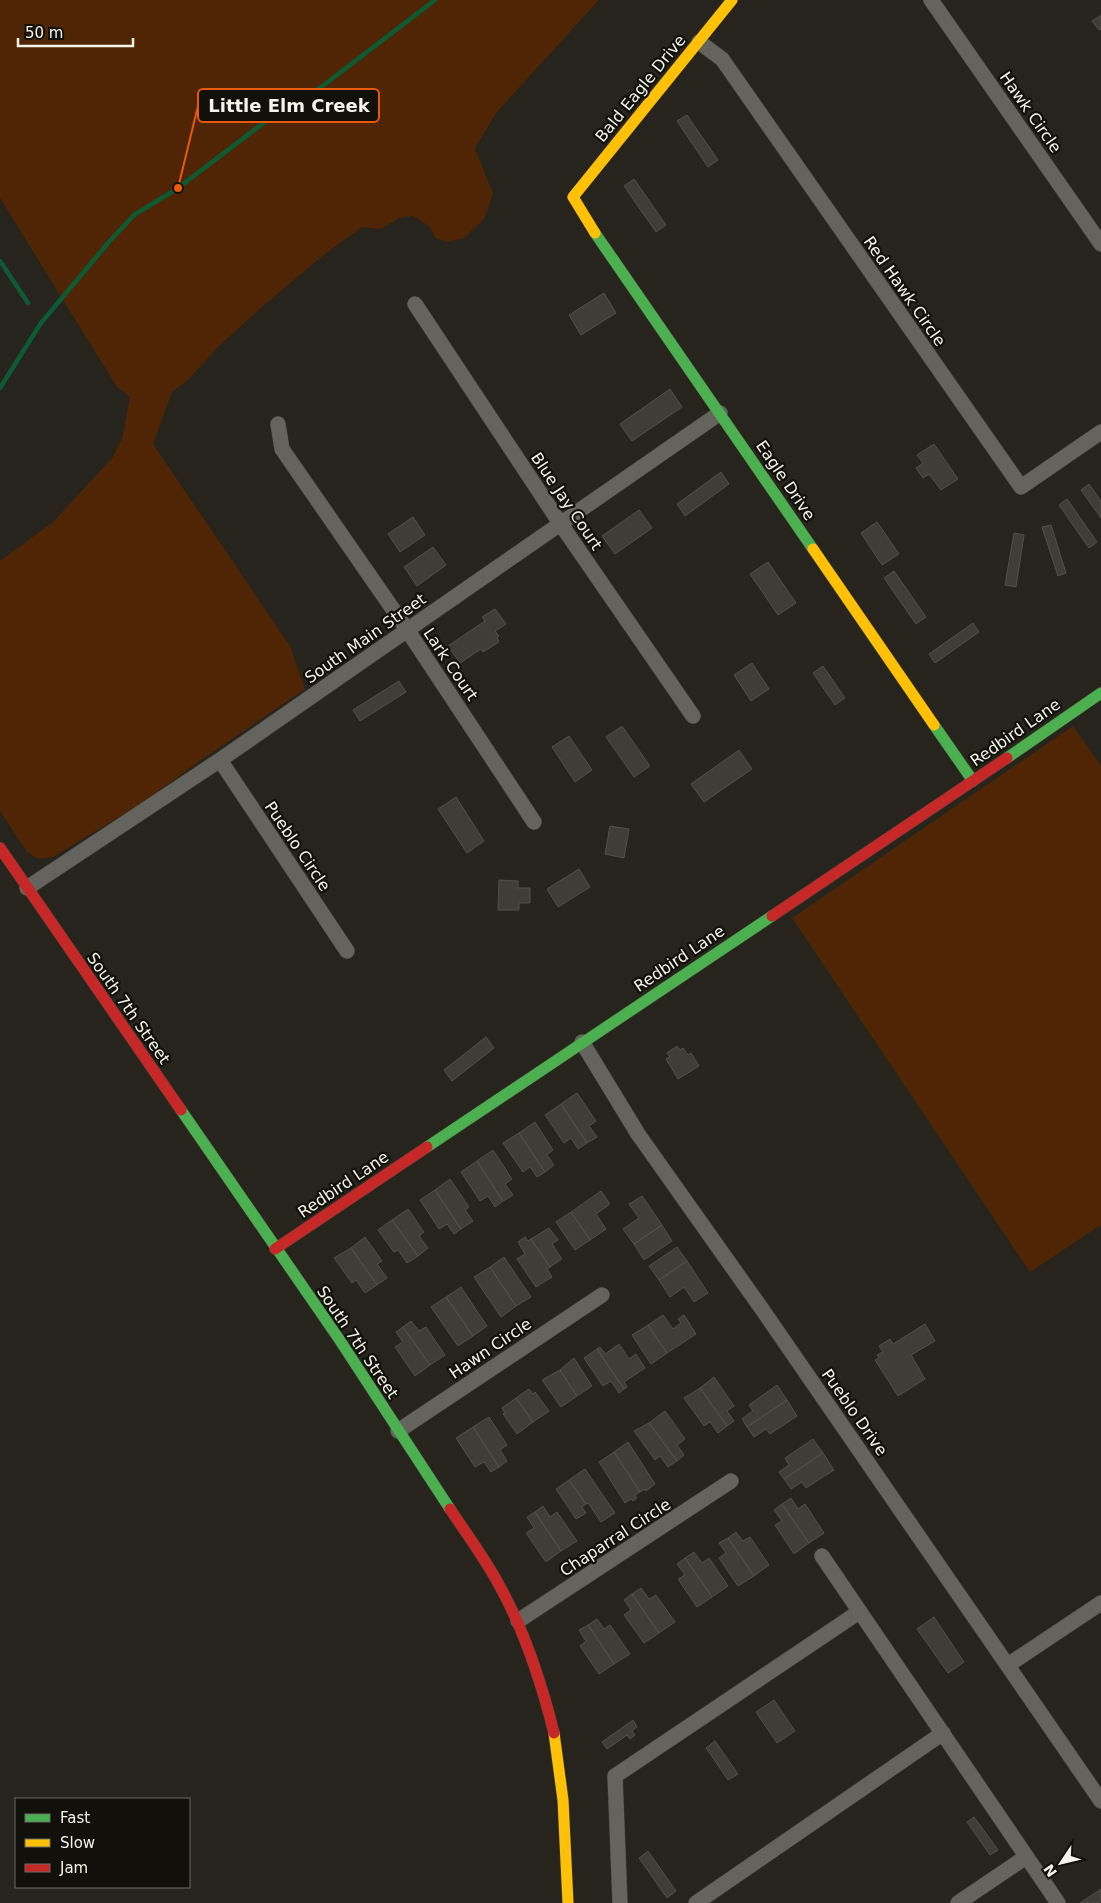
<svg xmlns="http://www.w3.org/2000/svg" width="1101" height="1903" font-family="'DejaVu Sans',sans-serif">
	<rect width="100%" height="100%" fill="#26241c"/>
	<path fill="#4f2505" d="M0,0H599L496,113L475,148L493,194L484,219L464,238L448,242L436,238L429,226L413,216L399,218L381,229L362,227L325,254L264,305L218,347L188,380L172,392L153,444L290,646L305,689L198,762L145,801L53,857L38,859L27,852L0,811V561L53,522L113,457L122,439L130,397L117,387L0,198Z
		M1073,726L1101,766V1225L1030,1272L792,918Z"/>
	<g fill="none" stroke-linecap="round" stroke-linejoin="round">
		<path stroke="#0d5b35" stroke-width="4.5" d="M0,261L28,303
			M0,388L41,323L108,243L134,215L178,188L270,118L299,104L435,0"/>
	</g>
	<path fill="#3e3e37" stroke="#50514b" d="M1101,15V29L1099,30L1092,21Z
		M687,115L718,160L708,167L677,121Z
		M634,179L666,225L656,232L624,186Z
		M604,293L616,313L581,335L569,315Z
		M670,389L682,407L632,441L620,424Z
		M934,444L958,479L941,490L929,474L923,478L916,468L923,463L917,455Z
		M721,472L729,484L685,516L677,504Z
		M1089,484L1101,501V518L1081,490Z
		M1067,499L1097,542L1089,548L1059,505Z
		M639,510L652,528L615,554L602,536Z
		M413,517L425,535L400,552L388,534Z
		M877,522L899,554L882,565L861,533Z
		M1051,525L1066,573L1058,576L1042,527Z
		M1014,533L1024,535L1016,587L1005,585Z
		M433,547L446,565L417,586L404,567Z
		M768,562L796,603L778,615L750,574Z
		M894,571L926,617L916,624L884,578Z
		M495,609L506,624L495,631L499,636L497,638L499,642L483,652L481,649L460,663L448,646L485,621L482,617Z
		M973,623L979,632L935,663L929,654Z
		M752,663L769,689L751,701L734,675Z
		M823,666L845,698L835,705L813,673Z
		M399,681L406,692L360,721L353,710Z
		M622,726L650,766L634,777L606,737Z
		M569,736L592,770L575,782L552,747Z
		M739,750L752,769L704,802L691,784Z
		M456,797L484,841L467,853L438,809Z
		M610,826L629,829L624,858L605,854Z
		M579,869L590,887L558,907L547,889Z
		M499,880L518,881V888H530V903H519V910H498Z
		M486,1037L494,1048L452,1081L444,1070Z
		M677,1046L680,1050L683,1048L688,1055L691,1053L699,1066L678,1079L666,1059L670,1057L667,1053Z
		M577,1093L596,1121L589,1126L597,1137L587,1143L561,1104Z
		M561,1104L587,1143L578,1149L571,1138L564,1143L545,1115Z
		M535,1122L553,1150L547,1155L554,1165L545,1172L519,1133Z
		M519,1133L545,1172L537,1177L530,1167L523,1172L503,1143Z
		M493,1150L512,1179L505,1184L513,1195L503,1201L477,1161Z
		M477,1161L503,1201L495,1207L488,1196L480,1201L461,1172Z
		M450,1179L469,1207L465,1210L473,1221L461,1229L435,1190Z
		M435,1190L461,1229L454,1234L447,1224L439,1229L420,1200Z
		M601,1191L610,1204L596,1214L606,1229L590,1240L571,1212Z
		M642,1196L662,1225L634,1244L623,1229L639,1218L629,1204Z
		M408,1209L424,1232L419,1236L428,1248L418,1256L392,1220Z
		M571,1212L590,1240L575,1250L556,1222Z
		M392,1220L418,1256L407,1263L398,1250L394,1252L378,1230Z
		M662,1225L672,1241L644,1260L634,1244Z
		M549,1228L558,1240L552,1244L562,1259L550,1267L531,1239Z
		M365,1237L382,1261L377,1264L387,1278L377,1285L351,1248Z
		M525,1237L528,1241L531,1239L550,1267L547,1269L552,1277L536,1287L517,1259L525,1254L518,1242Z
		M677,1247L687,1261L659,1280L649,1266Z
		M351,1248L377,1285L365,1293L356,1280L352,1283L334,1258Z
		M504,1257L531,1297L516,1306L490,1267Z
		M687,1261L708,1293L694,1302L684,1287L670,1297L659,1280Z
		M490,1267L516,1306L501,1317L474,1277Z
		M461,1287L487,1326L473,1336L446,1297Z
		M446,1297L473,1336L458,1346L431,1307Z
		M663,1315L673,1329L681,1323L678,1319L684,1315L696,1334L667,1353L648,1325Z
		M411,1321L419,1331L426,1327L445,1355L430,1365L403,1327Z
		M925,1324L935,1341L911,1355L925,1379L898,1396L875,1360L879,1358L877,1355L883,1352L879,1346L890,1339L893,1344Z
		M648,1325L667,1353L651,1364L632,1335Z
		M403,1327L430,1365L415,1376L395,1347L403,1342L396,1332Z
		M619,1344L629,1359L636,1354L645,1368L624,1382L627,1387L624,1389L597,1349L600,1347L605,1354Z
		M597,1349L624,1389L619,1393L611,1381L603,1386L584,1358Z
		M574,1358L592,1386L577,1396L560,1370Z
		M560,1370L577,1396L561,1407L542,1380Z
		M714,1377L734,1406L727,1411L734,1421L727,1426L700,1388Z
		M777,1385L787,1400L747,1427L742,1419L753,1411L749,1405Z
		M700,1388L727,1426L718,1433L710,1422L704,1426L684,1398Z
		M529,1389L533,1394L535,1392L549,1411L533,1422L516,1398Z
		M516,1398L533,1422L517,1434L503,1414L505,1413L502,1408Z
		M787,1400L797,1416L770,1434L766,1429L754,1437L747,1427Z
		M665,1411L685,1439L677,1445L684,1455L677,1461L649,1423Z
		M489,1417L507,1445L500,1450L507,1461L499,1467L473,1427Z
		M649,1423L677,1461L668,1467L660,1456L655,1460L634,1431Z
		M473,1427L499,1467L491,1472L484,1462L475,1467L456,1438Z
		M813,1439L823,1453L784,1479L779,1472L789,1465L785,1458Z
		M628,1442L655,1484L646,1491L645,1489L640,1492L614,1452Z
		M614,1452L640,1492L635,1495L637,1498L633,1501L631,1499L625,1503L599,1462Z
		M823,1453L834,1470L806,1488L802,1482L791,1489L784,1479Z
		M585,1469L615,1513L601,1522L588,1503L586,1504L569,1480Z
		M569,1480L586,1504L582,1507L586,1513L576,1519L556,1489Z
		M791,1498L798,1509L805,1504L824,1533L809,1543L782,1504Z
		M782,1504L809,1543L794,1554L775,1525L782,1521L774,1510Z
		M543,1506L550,1517L557,1512L577,1541L561,1551L535,1512Z
		M535,1512L561,1551L546,1562L526,1533L534,1528L527,1517Z
		M736,1532L743,1541L750,1537L769,1565L754,1576L728,1538Z
		M728,1538L754,1576L738,1586L719,1558L726,1553L719,1543Z
		M694,1552L702,1563L709,1558L728,1586L712,1597L685,1558Z
		M685,1558L712,1597L697,1607L678,1579L685,1575L677,1564Z
		M641,1588L649,1599L656,1595L675,1622L659,1633L632,1594Z
		M632,1594L659,1633L644,1643L624,1615L631,1610L624,1600Z
		M934,1617L964,1662L948,1673L917,1629Z
		M597,1619L604,1629L610,1625L630,1654L614,1664L588,1625Z
		M588,1625L614,1664L599,1674L580,1646L586,1641L579,1630Z
		M774,1700L795,1731L777,1743L756,1712Z
		M633,1720L637,1727L632,1731L635,1735L630,1739L627,1735L607,1749L602,1742Z
		M715,1741L738,1774L728,1780L706,1748Z
		M974,1817L998,1850L990,1855L967,1822Z
		M648,1851L676,1891L667,1898L639,1858Z
		M1101,1889V1901L1098,1903H1080Z"/>
	<g fill="none" stroke-linecap="round" stroke-linejoin="round">
		<g stroke="#403f39" stroke-width="16">
			<path id="street" d="M931,0L1101,244
				M699,42L722,59L1021,487L1101,432
				M415,304L560,523L693,716
				M278,424L282,449L408,631L534,822
				M220,760L347,951
				M27,888L220,760L720,413
				M582,1042L638,1134L764,1312L1101,1801
				M398,1431L602,1295
				M822,1556L1058,1903
				M518,1621L731,1481
				M1008,1665L1101,1603
				M620,1903L615,1776L859,1612
				M696,1903L943,1733
				M958,1903L1026,1857"/>
		</g>
		<g stroke="#403f39" stroke-width="12">
			<path id="fast" d="M595,233L813,549
				M934,725L973,781
				M1007,758L1101,693
				M181,1110L339,1339L450,1509
				M427,1147L772,916"/>
		</g>
		<g stroke="#403f39" stroke-width="12">
			<path id="slow" d="M595,233L573,197L732,0
				M813,549L934,725
				M554,1733L563,1800L568,1903"/>
		</g>
		<g stroke="#403f39" stroke-width="12">
			<path id="jam" d="M0,848L181,1110
				M772,916L1007,758
				M275,1249L427,1147
				M450,1509C466,1533 484,1557 498,1583C524,1629 541,1681 554,1733"/>
		</g>
		<use href="#street" stroke="#64635d" stroke-width="15"/>
		<use href="#fast" stroke="#4caf50" stroke-width="11"/>
		<use href="#slow" stroke="#ffc107" stroke-width="11"/>
		<use href="#jam" stroke="#c62828" stroke-width="11"/>
	</g>
	<g text-anchor="middle" stroke-width="4.5" stroke-linejoin="round" paint-order="stroke">
		<g font-size="16" fill="#f5f4ea" stroke="#11100a">
			<text transform="translate(640 88) rotate(-51)" y="6">Bald Eagle Drive</text>
			<text transform="translate(1031 112) rotate(55)" y="6">Hawk Circle</text>
			<text transform="translate(905 291) rotate(55)" y="6">Red Hawk Circle</text>
			<text transform="translate(786 480) rotate(56)" y="6">Eagle Drive</text>
			<text transform="translate(567 501) rotate(56)" y="6">Blue Jay Court</text>
			<text transform="translate(365 638) rotate(-35)" y="6">South Main Street</text>
			<text transform="translate(451 664) rotate(56)" y="6">Lark Court</text>
			<text transform="translate(1015 732) rotate(-35)" y="6">Redbird Lane</text>
			<text transform="translate(298 846) rotate(56)" y="6">Pueblo Circle</text>
			<text transform="translate(679 958) rotate(-34)" y="6">Redbird Lane</text>
			<text transform="translate(129 1008) rotate(55)" y="6">South 7th Street</text>
			<text transform="translate(343 1184) rotate(-34)" y="6">Redbird Lane</text>
			<text transform="translate(358 1342) rotate(56)" y="6">South 7th Street</text>
			<text transform="translate(490 1348) rotate(-34)" y="6">Hawn Circle</text>
			<text transform="translate(855 1412) rotate(55)" y="6">Pueblo Drive</text>
			<text transform="translate(615 1537) rotate(-33)" y="6">Chaparral Circle</text>
		</g>
	</g>
	<path fill="none" stroke="#e8590c" stroke-width="2" d="M178 188L198 106"/>
	<circle fill="#e8590c" stroke="#11100a" stroke-width="2" cx="178" cy="188" r="5"/>
	<rect fill="#11100a" stroke="#e8590c" stroke-width="2" x="198" y="89" width="181" height="33" rx="5"/>
	<g font-size="18" text-anchor="middle" font-weight="bold" fill="#f5f4ea">
		<text x="289" y="112">Little Elm Creek</text>
	</g>
	<rect x="15" y="1798" width="175" height="90" fill="#11100a" stroke="#6c6b64"/>
	<rect x="25" y="1814" width="25" height="8" fill="#4caf50" stroke="#6c6b64"/>
	<text x="60" y="1823" font-size="15" fill="#f5f4ea">Fast</text>
	<rect x="25" y="1839" width="25" height="8" fill="#ffc107" stroke="#6c6b64"/>
	<text x="60" y="1848" font-size="15" fill="#f5f4ea">Slow</text>
	<rect x="25" y="1864" width="25" height="8" fill="#c62828" stroke="#6c6b64"/>
	<text x="60" y="1873" font-size="15" fill="#f5f4ea">Jam</text>
	<g transform="translate(1061 1863) rotate(235)" stroke="#11100a" stroke-width="4" paint-order="stroke">
	<path d="M0-4L9 19L0 12L-9 19Z" fill="#f5f4ea"/>
	<text y="-8" font-size="14" font-weight="bold" text-anchor="middle" fill="#f5f4ea">N</text>
	</g>
	<path d="M18 38v8h115v-8" fill="none" stroke="#f5f4ea" stroke-width="2.5"/>
	<text x="25" y="38" font-size="15" fill="#f5f4ea" stroke="#11100a" stroke-width="4" paint-order="stroke">50 m</text>
</svg>
